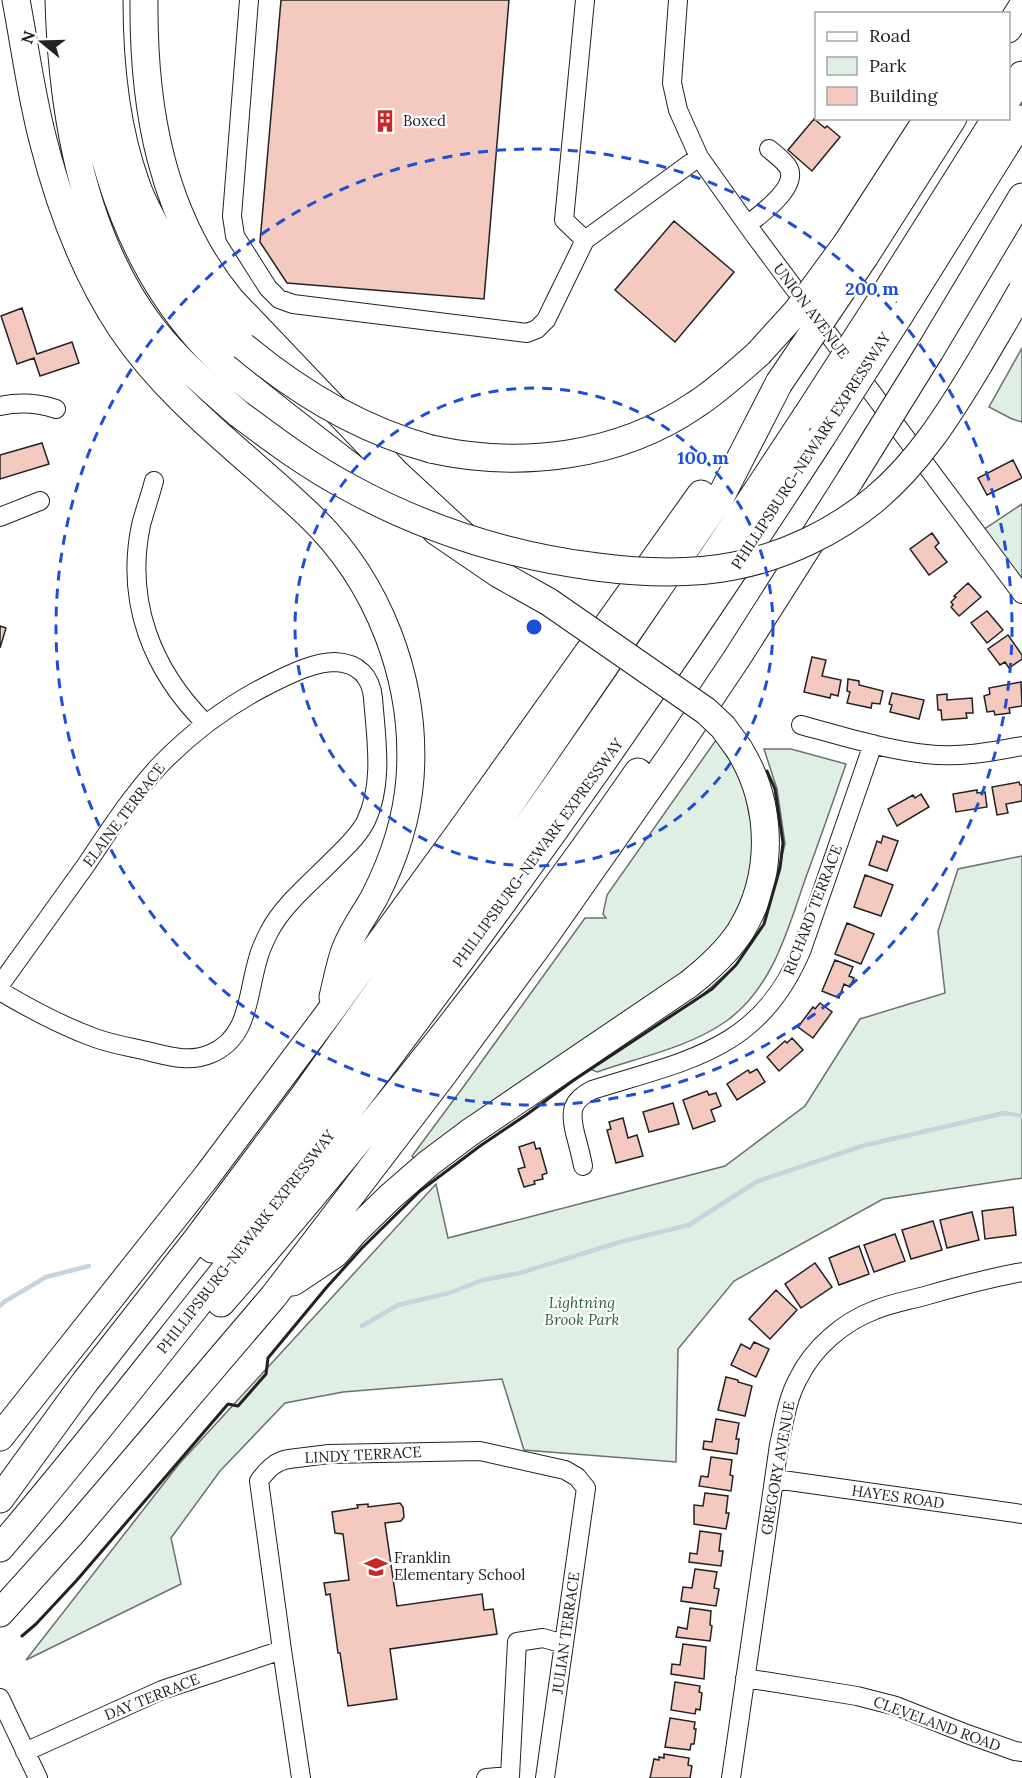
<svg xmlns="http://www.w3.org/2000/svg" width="1022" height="1778" font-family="Lora,serif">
	<rect width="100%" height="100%" fill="#fff"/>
	<path fill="#e0efe3" stroke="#6f6f6f" stroke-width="1.5" d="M1022,348V422L1012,419L989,407Z
		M1022,504V594L977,534Z
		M716,740L732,763L744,787L753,833L752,864L741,905L720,940L679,978L414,1159L412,1156L464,1086L585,918H606L603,914L607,895Z
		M764,749H791L846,764C833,802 820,839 806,877C788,928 773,989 725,1022C687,1048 640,1057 597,1072L590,1069L701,996L736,965L764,924L785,844L777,789Z
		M1022,856V1178L883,1199L734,1281L678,1349L676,1462L524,1450L502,1379L343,1392L285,1403L220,1471L171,1538L181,1584L26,1660L179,1464L436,1184L448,1238L725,1166L805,1106L860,1019L945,993L938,931L958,869Z"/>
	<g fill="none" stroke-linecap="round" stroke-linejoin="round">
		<path stroke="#c7d3dd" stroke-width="4.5" d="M0,1306L4,1302L46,1277L89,1266
			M362,1326L398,1305L449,1293L483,1280L520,1273L620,1242L689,1225L756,1182L862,1146L1004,1113L1022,1116"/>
	</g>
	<path fill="#f3c9c0" stroke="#222" stroke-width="1.5" d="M281,0H509L484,299L287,283L260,242Z
		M814,119L825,128L827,126L840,137L812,171L788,150Z
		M674,221L734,272L675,342L615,290Z
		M22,308L37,354L72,342L79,363L40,376L34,358L17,364L1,316Z
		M42,443L49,464L0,479V455Z
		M1013,460L1022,478L987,495L978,478Z
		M932,533L939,543L935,547L947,562L929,575L910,549Z
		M968,583L981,597L959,616L951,607L953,605L951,602L956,597L954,596Z
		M987,611L1003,630L987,643L971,623Z
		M0,626L6,628L0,648Z
		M1008,635L1022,655V659L1009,668L1005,662L1000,665L988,649Z
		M812,657L826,660L822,676L841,680L838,696L831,694L830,698L804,692Z
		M848,679L859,681V685L883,691L880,704L872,703L871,708L847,703L850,692L847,691Z
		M1021,682L1022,706L1009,708L1010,713L995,715L994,711L987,712L984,696L990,694L989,688Z
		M892,693L924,700L919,719L890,712L892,705L889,704Z
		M947,694V700L972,698L973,713H966L967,718L942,720L941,710H938L937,695Z
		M1019,782L1020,785H1022V801L1006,804L1008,813L997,815L992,787Z
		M977,790V793L985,792L987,807L956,812L953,794Z
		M921,794L929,807L897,826L888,809L913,795L915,798Z
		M883,836L898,841L887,871L869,865L877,841L881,843Z
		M865,875L893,885L881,916L854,907Z
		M847,923L874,934L861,964L835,954Z
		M835,960L853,967L849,976L854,978L850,987L844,984L839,998L822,991Z
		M820,1003L832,1012L813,1038L798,1027L813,1007L815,1009Z
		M792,1038L803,1050L779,1071L767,1057L785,1041L787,1043Z
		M757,1069L765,1082L737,1100L727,1084L748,1070L750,1073Z
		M707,1091L709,1095L716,1093L721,1106L711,1110L715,1121L693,1129L683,1100Z
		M673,1103L679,1124L649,1132L643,1112Z
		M623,1118L628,1138L637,1135L643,1156L616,1163L607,1130L611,1129L609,1122Z
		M534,1142L536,1149L540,1148L547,1173L542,1175L543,1179L534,1181L535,1184L524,1187L518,1169L525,1167L519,1147Z
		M1013,1207L1016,1235L985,1239L982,1211Z
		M972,1212L979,1240L947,1248L940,1220Z
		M933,1221L942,1250L911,1259L902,1230Z
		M895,1234L905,1261L874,1272L864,1245Z
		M859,1246L869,1274L839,1285L829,1258Z
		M815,1263L832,1287L801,1308L785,1284Z
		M776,1290L797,1310L770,1339L749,1319Z
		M754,1342L769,1349L756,1377L731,1365L741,1344L750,1349Z
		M726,1377L738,1380V1382L752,1386L745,1416L718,1410Z
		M716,1419L739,1423L736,1439H739L737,1454L703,1449L704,1441L712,1442Z
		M711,1457L732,1460L730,1475L733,1476L731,1491L699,1486L701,1476L708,1477Z
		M705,1493L728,1496L726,1513H729L726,1529L694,1524V1505L703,1506Z
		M400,1503L403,1507L404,1517L401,1521L385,1523L397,1606L482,1594L484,1610L493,1609L497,1634L390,1649L397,1699L348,1706L340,1653H338L330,1594L326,1595L324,1583L349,1580L343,1534L335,1533L332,1512L358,1508L357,1505L368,1504V1507Z
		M700,1531L721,1534L719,1551H723L721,1566L689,1562L690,1553L697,1554Z
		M695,1569L717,1572L714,1588L719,1589L716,1606L681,1601L683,1587L692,1588Z
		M690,1608L711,1611L710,1625L712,1626L710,1641L676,1637L678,1627L687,1629Z
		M683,1644L706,1647L704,1679L671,1674L672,1664L680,1665Z
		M675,1682L700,1686L699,1692L702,1693L700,1710L696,1709L695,1714L671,1710Z
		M670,1718L695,1722L694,1729H696L694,1744H691L690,1750L665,1747Z
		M664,1754L689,1758L688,1765L692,1766L690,1778H650L654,1759L659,1760V1757L664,1758Z"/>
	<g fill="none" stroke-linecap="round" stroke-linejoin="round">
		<g stroke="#222" stroke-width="20">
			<path id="minor" d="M249,0L232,216L235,236L268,288L279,299L293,304L527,333L537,329L546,320L585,240L699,157
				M585,0L564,220L585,240
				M678,0L672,83L678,110L699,157L753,233L1022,594
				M747,225C760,215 797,188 789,169C786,162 775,154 769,149
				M0,406C19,402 38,403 56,409
				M154,481C150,496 145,510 141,525C125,602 152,670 206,724
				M0,517L40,501
				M801,725C842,736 883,749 926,754C958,758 991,752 1022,746
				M0,985C29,945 57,905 86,865C109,831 132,795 160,765C193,731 231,703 274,682C292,673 315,662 335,662C358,663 371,676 373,698C376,738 384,783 366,821C359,835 347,846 336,857C314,880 284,903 269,932C265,940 260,950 258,959C247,994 250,1038 210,1054C189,1063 168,1056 147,1051C130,1047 111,1044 95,1038C62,1026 30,1009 0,991
				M583,1166C581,1155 578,1144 575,1133C570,1111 571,1101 592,1090C687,1060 760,1051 802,949L873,744
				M775,1479L1022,1514
				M745,1678L857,1696L896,1706L967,1734L1015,1751L1022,1752
				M0,1698L38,1778
				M25,1752L162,1690L282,1650
				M301,1778L282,1650L259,1481C267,1470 275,1461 289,1459L329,1454L480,1451L565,1470L577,1477L586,1488L545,1778
				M486,1778L510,1776L517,1642L543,1638L564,1644
				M731,1778L779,1445C784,1423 787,1399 798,1379C813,1348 843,1322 875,1310C892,1303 911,1300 928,1295C959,1286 990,1278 1022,1272"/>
		</g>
		<g stroke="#222" stroke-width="29">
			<path id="highway" d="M16,0C25,47 31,95 43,140C60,207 84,272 122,329C171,402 245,454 308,514C379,581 417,681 410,778C407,819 393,861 374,898C365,914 353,930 346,948C340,963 337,981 333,997
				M59,0C62,112 82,236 152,328C177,360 208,387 239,414
				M84,0C85,118 118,248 198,338C224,368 256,392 286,416C326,447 365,478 405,508
				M109,0C109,61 115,126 136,184C141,200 150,215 157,229C167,250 177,271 191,289C206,310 224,328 243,346
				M144,0C143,107 161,215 231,300L397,474L463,535
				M1008,29L1022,7
				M1008,98L1022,75
				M847,243L928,118
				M865,256L953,118
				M885,294L996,118
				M899,316L1022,119
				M930,351L1022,197
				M431,449C520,469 619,457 695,405C718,390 739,371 759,353
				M436,531L499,574L549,602
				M212,1249C281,1163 346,1075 412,987C549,800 680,609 807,415
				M293,1282L335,1254L355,1231L391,1196L429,1163L469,1133L689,984C708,969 726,953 740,932C775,876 773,804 739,749
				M221,1303C368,1134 511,956 638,772
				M0,1437L207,1176L329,1013L466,824L701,494
				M0,1499L85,1382L197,1239L303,1097L471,861L720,498L779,383
				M0,1548C68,1469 132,1387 197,1305C419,1026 627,737 821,438
				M0,1613L71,1534L273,1297L442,1076L543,939L674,752L737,658L850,480"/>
		</g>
		<use href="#minor" stroke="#fff" stroke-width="18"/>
		<use href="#highway" stroke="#fff" stroke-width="27"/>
		<g stroke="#222" stroke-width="29" stroke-linecap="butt">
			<path id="highway-bridge" d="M243,346C298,392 361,430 431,449
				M759,353L797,311L847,243
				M779,383L865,256
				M239,414C275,441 310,467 350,488C427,530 510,556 597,567C643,573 689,575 734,566C785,556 835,532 875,499C919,462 949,414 979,364C993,340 1008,315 1022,290
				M807,415L885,294
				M821,438L899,316
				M850,480L930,351
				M549,602L706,711L723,727L739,749"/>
		</g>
		<use href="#highway-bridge" stroke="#fff" stroke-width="27"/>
		<path stroke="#222" stroke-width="3" d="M22,1636L36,1624L77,1580L228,1404L238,1406L266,1374L268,1358L326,1288L362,1248L420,1191L480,1146L526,1115L574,1080L712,989L736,965L764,924L780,868L783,843L775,789L767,771"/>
	</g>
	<g fill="none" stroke="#1d4ed8" stroke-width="3" stroke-dasharray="10 8">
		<circle cx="534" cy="627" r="239"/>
		<circle cx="534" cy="627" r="478"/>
	</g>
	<defs>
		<g id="building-bare" transform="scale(1.8)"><path d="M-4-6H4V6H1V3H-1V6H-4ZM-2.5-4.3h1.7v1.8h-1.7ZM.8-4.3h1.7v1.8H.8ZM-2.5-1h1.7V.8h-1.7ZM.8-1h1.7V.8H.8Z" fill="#c62828" stroke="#fff" stroke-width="2.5" paint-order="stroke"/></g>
		<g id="school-bare" transform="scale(1.8)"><path d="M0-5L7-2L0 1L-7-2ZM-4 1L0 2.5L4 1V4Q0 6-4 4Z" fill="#c62828" stroke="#fff" stroke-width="2.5" paint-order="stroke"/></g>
	</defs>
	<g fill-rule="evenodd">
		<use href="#building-bare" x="385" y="121"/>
		<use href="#school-bare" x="376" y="1567"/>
	</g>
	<g text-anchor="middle" stroke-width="4.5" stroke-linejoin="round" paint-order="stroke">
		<g font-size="15" fill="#222" stroke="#fff" text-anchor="start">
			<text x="403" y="126">Boxed</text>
			<text x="394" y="1563">Franklin<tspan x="394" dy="17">Elementary School</tspan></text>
		</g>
		<g font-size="15" fill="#222" stroke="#fff">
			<text transform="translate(811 311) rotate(53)" y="5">UNION AVENUE</text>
			<text transform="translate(811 451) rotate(-57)" y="5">PHILLIPSBURG-NEWARK EXPRESSWAY</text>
			<text transform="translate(124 815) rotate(-53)" y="5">ELAINE TERRACE</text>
			<text transform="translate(538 853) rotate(-54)" y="5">PHILLIPSBURG-NEWARK EXPRESSWAY</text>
			<text transform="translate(813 910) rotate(-69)" y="5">RICHARD TERRACE</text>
			<text transform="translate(246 1242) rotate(-52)" y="5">PHILLIPSBURG-NEWARK EXPRESSWAY</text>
			<text transform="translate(363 1455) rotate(-3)" y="5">LINDY TERRACE</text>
			<text transform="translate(778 1468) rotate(-80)" y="5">GREGORY AVENUE</text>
			<text transform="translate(898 1497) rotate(8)" y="5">HAYES ROAD</text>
			<text transform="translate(566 1633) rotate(-82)" y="5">JULIAN TERRACE</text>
			<text transform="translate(152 1697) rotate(-22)" y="5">DAY TERRACE</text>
			<text transform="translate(937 1724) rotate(20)" y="5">CLEVELAND ROAD</text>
		</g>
		<g font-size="15" font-style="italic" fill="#2f5e38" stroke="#fff">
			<text x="582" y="1308">Lightning<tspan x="582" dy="17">Brook Park</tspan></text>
		</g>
	</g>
	<circle cx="534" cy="627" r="9" fill="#1d4ed8" stroke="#fff" stroke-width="3"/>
	<g font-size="18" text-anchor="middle" font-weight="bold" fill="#1d4ed8" stroke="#fff" stroke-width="4.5" stroke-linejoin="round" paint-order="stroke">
		<text x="872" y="295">200 m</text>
		<text x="703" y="464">100 m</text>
	</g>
	<rect x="815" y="12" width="195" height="108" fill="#ffffff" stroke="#a7a7a7" stroke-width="1.5"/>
	<rect x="827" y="32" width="30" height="9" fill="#ffffff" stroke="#a7a7a7" stroke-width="1.5"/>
	<text x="869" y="42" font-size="18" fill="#222222">Road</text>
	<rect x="827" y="57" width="30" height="18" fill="#e0efe3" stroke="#a7a7a7" stroke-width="1.5"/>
	<text x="869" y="72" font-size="18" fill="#222222">Park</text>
	<rect x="827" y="87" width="30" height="18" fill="#f3c9c0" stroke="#a7a7a7" stroke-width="1.5"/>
	<text x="869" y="102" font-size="18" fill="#222222">Building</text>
	<g transform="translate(42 42) rotate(289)" stroke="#ffffff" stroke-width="4.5" paint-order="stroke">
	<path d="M0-4.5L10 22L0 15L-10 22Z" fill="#222222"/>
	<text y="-9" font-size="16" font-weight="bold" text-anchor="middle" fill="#222222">N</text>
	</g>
</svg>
